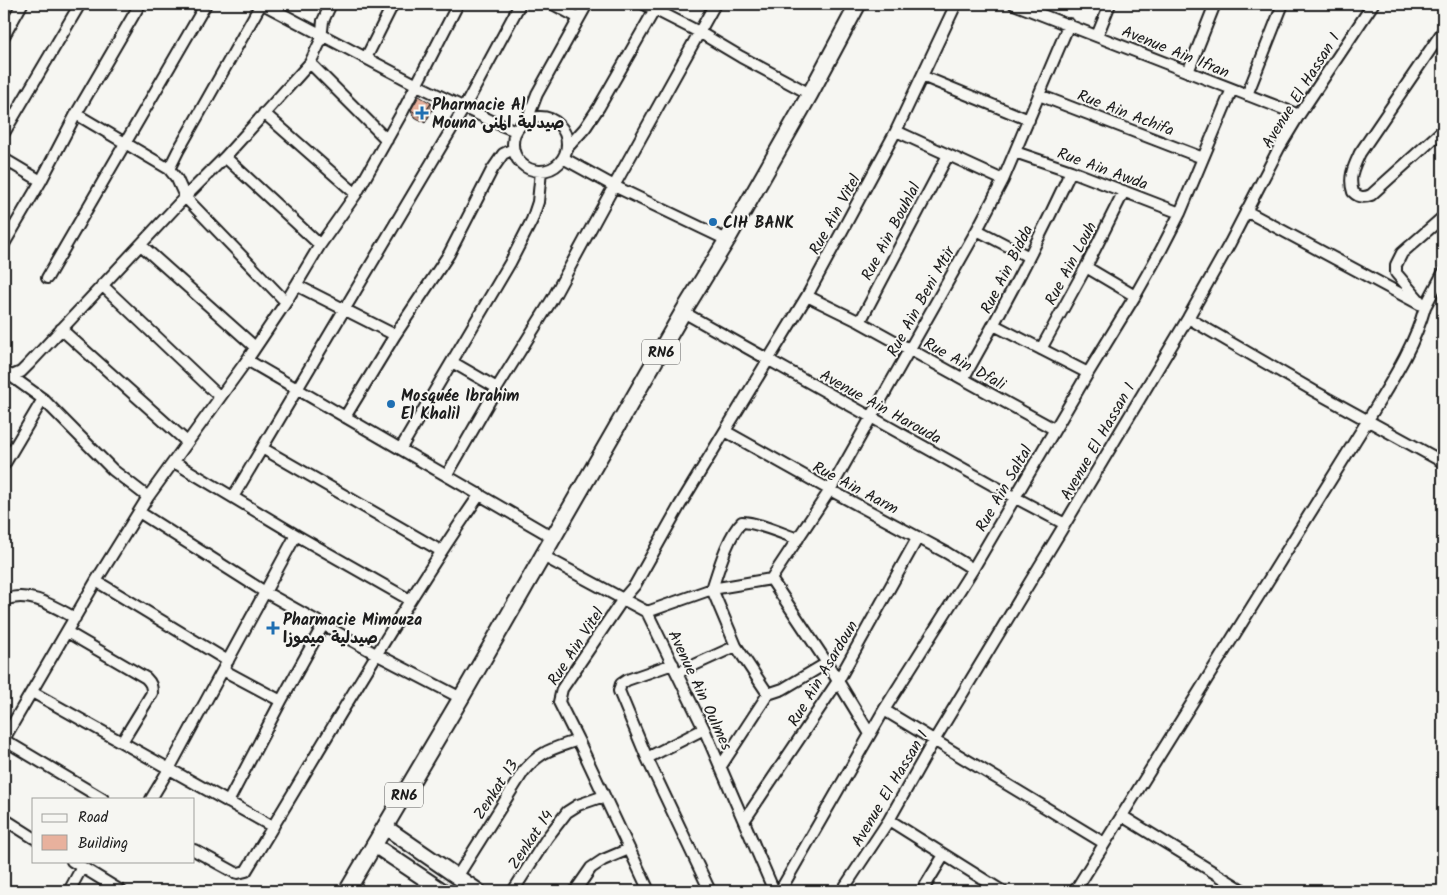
<svg xmlns="http://www.w3.org/2000/svg" width="1447" height="895" font-family="Kalam,'Playpen Sans Arabic',sans-serif">
	<rect width="100%" height="100%" fill="#f6f6f2"/>
	<filter id="ink" filterUnits="userSpaceOnUse"><feTurbulence type="fractalNoise" baseFrequency=".02" numOctaves="2"/><feDisplacementMap in="SourceGraphic" scale="10" xChannelSelector="R" yChannelSelector="G"/><feConvolveMatrix kernelMatrix="1 2 1 2 8 2 1 2 1" color-interpolation-filters="sRGB"/></filter>
	<g filter="url(#ink)">
		<g fill="none" stroke-linecap="round" stroke-linejoin="round">
			<g stroke="#1c1c1c" stroke-width="14">
				<path id="street" d="M261,4L178,151L169,169L177,179L185,197L286,302
					M263,4L417,85L496,123L516,131
					M553,4L579,18
					M644,4L699,32L741,57L810,94
					M1014,4L1299,115
					M1443,31L1360,153C1354,166 1348,177 1353,192C1359,198 1364,198 1371,195L1443,130
					M4,36L22,4
					M1097,36L1110,4
					M366,58L393,4
					M310,63L387,140
					M1188,72L1215,4
					M922,76L1029,120
					M1039,95L1203,158
					M1247,95L1283,4
					M264,113L356,194
					M76,114L169,169
					M513 144a27 27 0 1 1 54 0a27 27 0 1 1-54 0Z
					M527,120L537,94L587,4
					M896,131L1003,180
					M4,133L80,4
					M567,148L585,128L599,107L655,9
					M1015,152L1071,171L1180,213
					M225,157L320,245
					M563,158L614,186L727,240
					M4,159L41,181
					M1246,211L1425,307L1443,273
					M977,230L1029,257
					M4,244L41,181L76,114L140,4
					M141,245L255,347
					M1086,267L1135,296
					M47,278L206,4
					M102,285L220,397
					M296,285L395,335
					M807,296L860,322L1054,429
					M683,312L1014,497L1065,524
					M1188,318L1314,391L1443,462
					M860,322L948,155
					M994,325L1088,373
					M61,329L187,442
					M1041,349L1086,267L1124,191
					M247,360L554,538
					M452,362L497,388
					M4,371L43,399L113,470L148,497
					M12,376L21,372L29,364L185,197L225,157L310,63L321,40L323,21L331,4
					M963,379C1002,311 1038,242 1071,171
					M345,417L395,335L449,254L492,170L503,154L513,149
					M725,431L830,490L947,553L973,569
					M262,448L441,551
					M401,448L510,263L532,220L538,202L541,171
					M174,462L296,535
					M4,465L43,399
					M447,475L497,388L553,298L614,186L715,4
					M233,497L464,108L520,4
					M139,512L265,592L376,654L461,698
					M543,556L647,612L704,729L774,891
					M771,579L830,490L977,230L1003,180L1069,24
					M771,579L827,663L870,734
					M96,581L228,661
					M4,600C29,590 53,606 75,618
					M647,612L712,589L771,579
					M67,632L146,678C151,683 152,686 152,693L122,742
					M673,664L627,680L621,684L619,691L647,758L710,891
					M223,670L281,701
					M677,673L736,646
					M32,692L273,827
					M768,694L736,646L712,589C718,571 728,535 742,522C757,522 783,534 798,539
					M884,710L1104,843
					M4,739L96,581L148,497L247,360L286,302L320,245L356,194L403,111L458,4
					M4,740L103,799
					M647,758L704,729
					M721,766L768,694L783,689L827,663
					M151,799L169,769L296,535L410,600
					M228,802L281,701L323,625
					M1122,816L1244,891
					M4,819L34,838
					M889,820L1002,891
					M744,821L838,681L918,537
					M194,850L234,872L238,873L246,871C323,745 396,616 480,494
					M72,861L121,891
					M457,877L523,772C541,750 553,749 578,740
					M69,891L82,867
					M513,891L547,838L567,812L578,805L604,796
					M575,891L591,868L603,860L629,849
					M649,891L578,740L559,702L562,689L623,599L635,585L680,505L807,296L896,131L956,4
					M780,891L884,710L973,569L1088,373L1135,296L1161,250L1180,213L1232,89
					M842,891L889,820L929,749L1065,524L1188,318L1230,243L1279,148L1299,115L1373,4
					M922,891L944,855
					M1075,891L1368,420C1390,383 1413,350 1425,307L1396,273V265L1402,253L1443,217"/>
			</g>
			<g stroke="#1c1c1c" stroke-width="18">
				<path id="secondary" d="M385,827L478,891
					M374,845L443,891"/>
			</g>
			<g stroke="#1c1c1c" stroke-width="19">
				<path id="primary" d="M347,891L461,698L683,312L727,240L810,94L858,4"/>
			</g>
			<use href="#street" stroke="#f6f6f2" stroke-width="10"/>
			<use href="#secondary" stroke="#f6f6f2" stroke-width="14"/>
			<use href="#primary" stroke="#f6f6f2" stroke-width="15"/>
		</g>
		<path fill="#c89887" stroke="#1c1c1c" d="M431,103L433,109L425,123L413,116L411,110Z"/>
		<path fill="#a27c6e" stroke="#1c1c1c" d="M431,103L433,109L425,123L422,117Z"/>
		<path fill="#e8b19d" stroke="#1c1c1c" d="M419,96L431,103L422,117L411,110Z"/>
	</g>
	<g fill="#1f6fb2" stroke="#f6f6f2" stroke-width="2">
		<path d="M419.5 105.5h5v5h5v5h-5v5h-5v-5h-5v-5h5z"/>
		<circle cx="713" cy="222" r="5"/>
		<circle cx="391" cy="404" r="5"/>
		<path d="M270.5 620.5h5v5h5v5h-5v5h-5v-5h-5v-5h5z"/>
	</g>
	<g text-anchor="middle" stroke-width="4" stroke-linejoin="round" paint-order="stroke">
		<g fill="#f6f6f2" stroke="#5d5d5c" stroke-width="1">
			<rect x="642" y="339.5" width="38" height="25" rx="4"/>
			<rect x="385" y="782.5" width="38" height="25" rx="4"/>
		</g>
		<g font-size="15" font-weight="bold" fill="#1c1c1c">
			<text x="661" y="357">RN6</text>
			<text x="404" y="800">RN6</text>
		</g>
		<g font-size="16" fill="#1c1c1c" stroke="#f6f6f2">
			<text transform="translate(1176 51) rotate(22)" y="6">Avenue Ain Ifran</text>
			<text transform="translate(1300 90) rotate(-58)" y="6">Avenue El Hassan I</text>
			<text transform="translate(1126 112) rotate(21)" y="6">Rue Ain Achifa</text>
			<text transform="translate(1103 168) rotate(20)" y="6">Rue Ain Awda</text>
			<text transform="translate(834 214) rotate(-61)" y="6">Rue Ain Vitel</text>
			<text transform="translate(890 231) rotate(-62)" y="6">Rue Ain Bouhlal</text>
			<text transform="translate(1070 263) rotate(-62)" y="6">Rue Ain Louh</text>
			<text transform="translate(1006 269) rotate(-63)" y="6">Rue Ain Bidda</text>
			<text transform="translate(920 301) rotate(-61)" y="6">Rue Ain Beni Mtir</text>
			<text transform="translate(965 363) rotate(29)" y="6">Rue Ain Dfali</text>
			<text transform="translate(881 406) rotate(29)" y="6">Avenue Ain Harouda</text>
			<text transform="translate(1097 441) rotate(-60)" y="6">Avenue El Hassan I</text>
			<text transform="translate(856 487) rotate(28)" y="6">Rue Ain Aarm</text>
			<text transform="translate(1003 488) rotate(-60)" y="6">Rue Ain Saltal</text>
			<text transform="translate(575 646) rotate(-57)" y="6">Rue Ain Vitel</text>
			<text transform="translate(822 673) rotate(-59)" y="6">Rue Ain Asardoun</text>
			<text transform="translate(701 690) rotate(65)" y="6">Avenue Ain Oulmes</text>
			<text transform="translate(889 788) rotate(-59)" y="6">Avenue El Hassan I</text>
			<text transform="translate(495 789) rotate(-57)" y="6">Zenkat 13</text>
			<text transform="translate(530 839) rotate(-56)" y="6">Zenkat 14</text>
		</g>
		<g font-size="16" font-weight="bold" fill="#1c1c1c" stroke="#f6f6f2" text-anchor="start">
			<text x="432" y="110">Pharmacie Al<tspan x="432" dy="18">Mouna صيدلية المنى</tspan></text>
			<text x="723" y="228">CIH BANK</text>
			<text x="401" y="401">Mosquée Ibrahim<tspan x="401" dy="18">El Khalil</tspan></text>
			<text x="283" y="625">Pharmacie Mimouza<tspan x="283" dy="18">صيدلية ميموزا</tspan></text>
		</g>
	</g>
	<rect width="1447" height="895" fill="none" stroke="#f6f6f2" stroke-width="20"/>
	<rect x="10" y="10" width="1427" height="875" fill="none" stroke="#1c1c1c" stroke-width="2" filter="url(#ink)"/>
	<rect x="32" y="798" width="162" height="65" fill="#f6f6f2" stroke="#9f9f9c"/>
	<rect x="42" y="814" width="25" height="8" fill="#f6f6f2" stroke="#9f9f9c"/>
	<text x="78" y="822" font-size="15" fill="#1c1c1c">Road</text>
	<rect x="42" y="835" width="25" height="15" fill="#e8b19d" stroke="#9f9f9c"/>
	<text x="78" y="848" font-size="15" fill="#1c1c1c">Building</text>
</svg>
